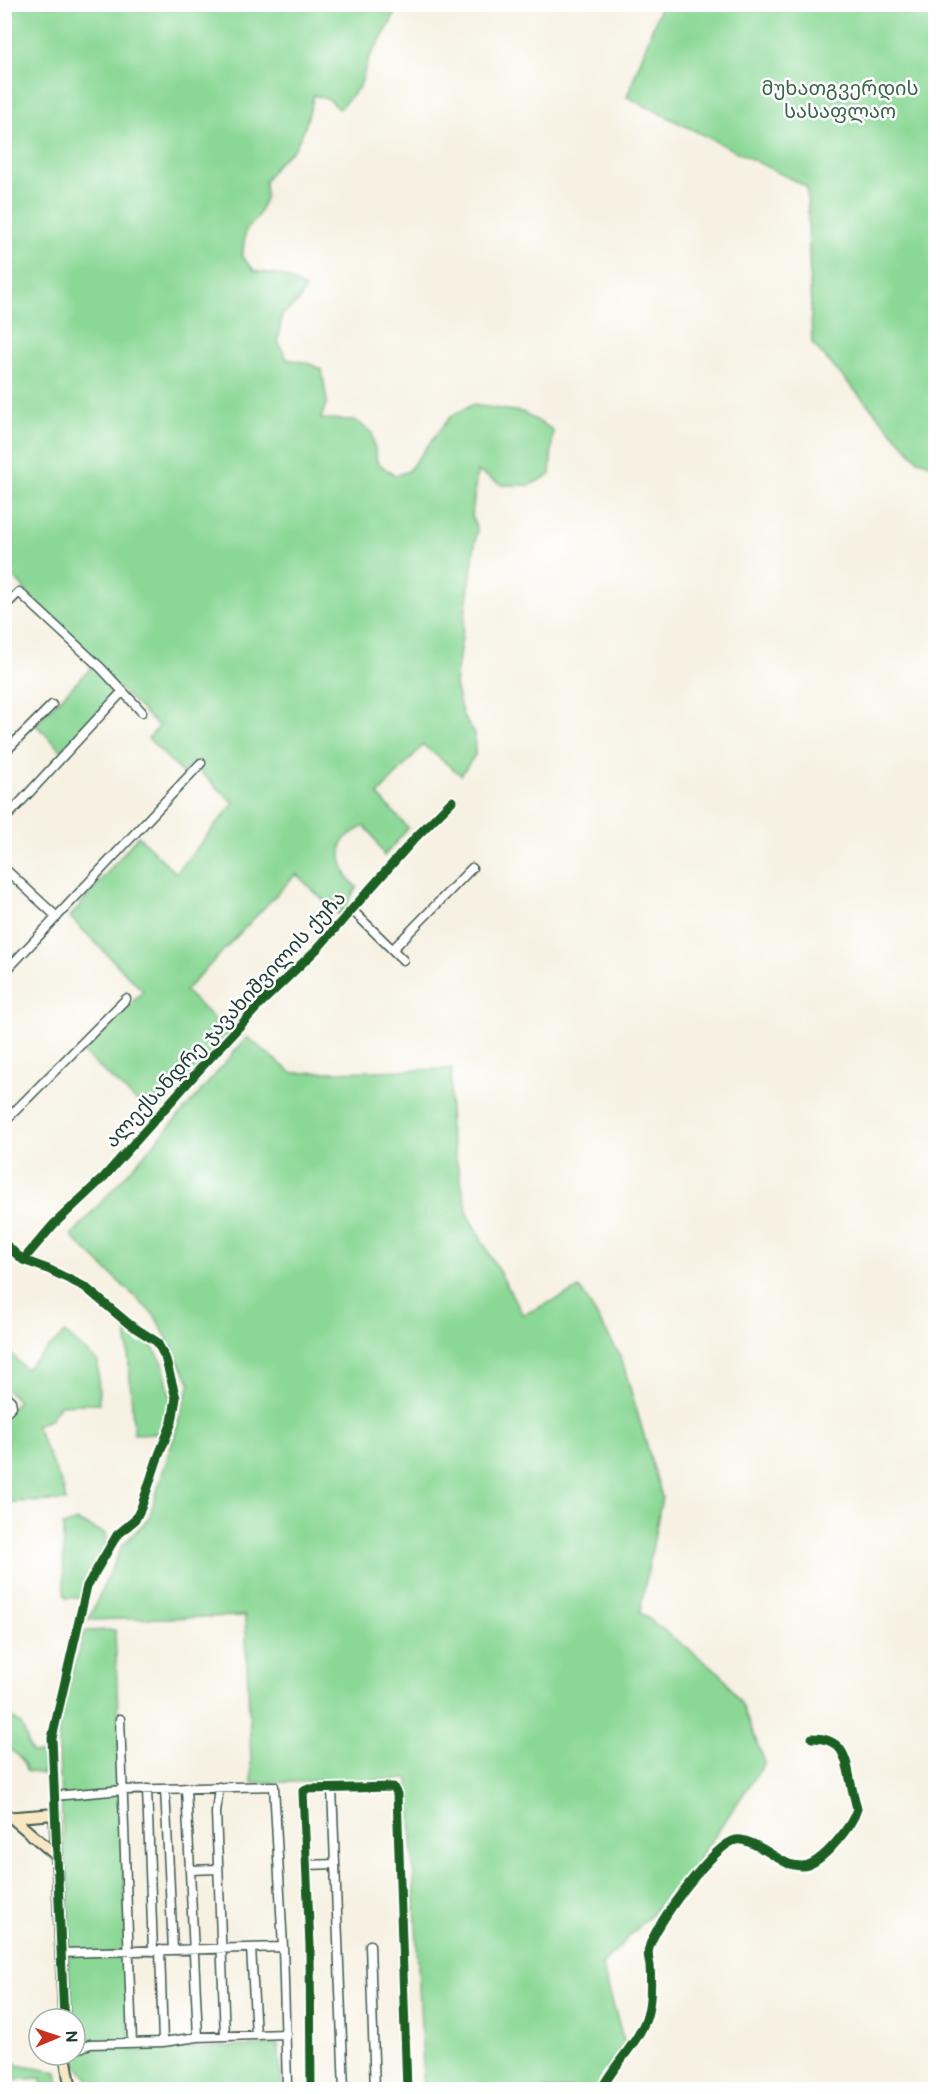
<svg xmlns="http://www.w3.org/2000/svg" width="940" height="2094" font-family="'Balsamiq Sans','Noto Sans Georgian',sans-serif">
	<rect width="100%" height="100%" fill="#fff"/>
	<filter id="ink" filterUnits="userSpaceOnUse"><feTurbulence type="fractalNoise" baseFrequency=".0167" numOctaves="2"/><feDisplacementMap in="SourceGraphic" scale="12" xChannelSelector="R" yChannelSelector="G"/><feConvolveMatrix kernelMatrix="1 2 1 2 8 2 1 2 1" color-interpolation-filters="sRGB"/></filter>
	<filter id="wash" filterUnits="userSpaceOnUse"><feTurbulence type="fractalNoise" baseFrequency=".008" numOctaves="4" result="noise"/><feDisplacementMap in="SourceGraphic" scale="24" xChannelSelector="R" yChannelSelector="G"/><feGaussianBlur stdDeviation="1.35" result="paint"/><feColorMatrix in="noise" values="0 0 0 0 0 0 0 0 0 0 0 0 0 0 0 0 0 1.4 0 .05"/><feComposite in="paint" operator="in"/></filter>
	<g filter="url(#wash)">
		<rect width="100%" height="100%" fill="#f6f1e2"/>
		<path fill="#8bd896" stroke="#558a65" stroke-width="1.5" d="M4,5H399L389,26L369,58L360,86L339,109L330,100L314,95L305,127L295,148L278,163L265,181L266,197L257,218L246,230L242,257L255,271L281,275L305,288L299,301L282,315L278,341L287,359L308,363L322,370L327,401L321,419L355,420L372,433L377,462L395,476L408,471L451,416L472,405L522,412L553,430L550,475L530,485H502L477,471L472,516L477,530L455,685L463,716L474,733L475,755L461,775L423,745L378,795L408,828L384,856L372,834L364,826C358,830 348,834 344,840C336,854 345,879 357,887L340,916L296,874L185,991L229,1033L151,1114L83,1053L143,991L70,917L138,836L176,873L234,803L198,770L192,762L183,774L148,738L159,727L119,688L62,751L35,724L96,663L27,593L22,586L5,568Z
			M661,5H935V465L918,460L812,343L807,187L627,97Z
			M247,1037L292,1073L452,1069L449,1127L469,1217L523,1315L580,1288L621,1357L662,1497L640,1612L721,1674L742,1705L765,1763L684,1880L602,1965L624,2042L597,2089H424L409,1779L252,1783L245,1616L88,1620L122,1546L149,1518L190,1383L155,1316L71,1236L196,1097Z
			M126,1324L148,1340L163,1363L172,1404L161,1433L134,1434Z
			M65,1333L98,1362L99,1403L60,1405L50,1420L35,1425L63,1487L66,1501L5,1502L4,1416L18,1401L5,1388V1347L25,1369Z
			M77,1521L106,1534V1544L79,1597L66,1598L64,1594L63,1526Z
			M115,1630L130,2050L278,2045L282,2086L275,2090L96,2089L73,2060L75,2019H71L58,1731L71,1675L85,1631Z
			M5,1713L21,1724L32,1753L43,1754L44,1774L26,1771C25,1759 15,1752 5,1747Z
			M5,2056H8L17,2065L57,2072L59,2089H42L41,2078L5,2080Z"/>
	</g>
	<g filter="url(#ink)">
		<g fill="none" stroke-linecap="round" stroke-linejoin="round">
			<g stroke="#3f584e" stroke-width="11">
				<path id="street" d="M4,607L19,592L101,668L142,712
					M4,753L52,705
					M4,820L122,692
					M4,868L57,917
					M351,909L403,960
					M393,949L472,868
					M4,973L201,763
					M4,1122L126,999
					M4,1243L23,1260L48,1269L85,1287L129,1324L157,1342L165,1357L176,1398L172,1422L157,1460L141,1508L135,1520L117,1535L87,1586L52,1738L55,1814
					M23,1260L54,1224L104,1177L199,1070L263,1001L317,949L416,837L452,801
					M4,1394L11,1401L12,1406L4,1414
					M120,1719L132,2043
					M219,1787L216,1813L225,2036
					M186,1788L198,2037
					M332,1788L344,2090
					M147,1789L153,1951
					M165,1789L173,1950
					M54,1796L123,1790L274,1786L283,1947
					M306,1865L335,1864
					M190,1870L218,1869
					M370,1945L375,2090
					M251,1948L256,2035
					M160,1950L163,2042
					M61,1953L283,1947L287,2085L290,2090
					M75,2050L90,2044L163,2042L198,2037L286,2034
					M311,2090L310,1946L303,1791L306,1789L393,1787L397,1794L407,2090
					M601,2090C614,2064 638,2044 647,2016C651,2002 651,1981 650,1966C649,1960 647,1954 649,1948C654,1926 714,1844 736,1840C751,1838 775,1858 789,1864C796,1866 802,1867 808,1865C825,1859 852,1826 857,1809C855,1800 853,1793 851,1784C846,1758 844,1738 812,1738"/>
			</g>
			<g stroke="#3f584e" stroke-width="14">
				<path id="secondary" d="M11,1817L57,1856
					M4,1818L55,1814L64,2019
					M65,2055L71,2090"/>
			</g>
			<use href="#street" stroke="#fff" stroke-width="8"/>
			<use href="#secondary" stroke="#f7e8c3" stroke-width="10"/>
			<g stroke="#fff" stroke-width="13">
				<path id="cycleway" d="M4,1243L23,1260L48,1269L85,1287L129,1324L157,1342L165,1357L176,1398L172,1422L157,1460L141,1508L135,1520L117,1535L87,1586L52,1738L64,2019
					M23,1260L54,1224L104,1177L199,1070L263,1001L317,949L416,837L452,801
					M311,2090L310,1946L303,1791L306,1789L393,1787L397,1794L407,2090
					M601,2090C614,2064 638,2044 647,2016C651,2002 651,1981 650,1966C649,1960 647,1954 649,1948C654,1926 714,1844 736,1840C751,1838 775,1858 789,1864C796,1866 802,1867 808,1865C825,1859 852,1826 857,1809C855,1800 853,1793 851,1784C846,1758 844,1738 812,1738"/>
			</g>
			<use href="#cycleway" stroke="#1b5e20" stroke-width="9"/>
		</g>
	</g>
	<g text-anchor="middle" stroke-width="5" stroke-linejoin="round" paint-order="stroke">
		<g font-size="20" fill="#3a644c" stroke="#fff">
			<text x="840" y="95">მუხათგვერდის<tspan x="840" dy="23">სასაფლაო</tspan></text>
		</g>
		<g font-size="20" fill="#1f3d34" stroke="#fff">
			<text transform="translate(225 1019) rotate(-47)" y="7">ალექსანდრე ჯავახიშვილის ქუჩა</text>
		</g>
	</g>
	<rect width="940" height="2094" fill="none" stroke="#fff" stroke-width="24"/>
	<g transform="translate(57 2037) rotate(88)"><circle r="28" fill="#ffffff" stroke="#a5b1ae" stroke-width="1.5"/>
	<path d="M0-4.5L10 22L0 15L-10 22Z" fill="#c8321e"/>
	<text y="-9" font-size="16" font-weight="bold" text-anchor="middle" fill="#1f3d34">N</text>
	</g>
</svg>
